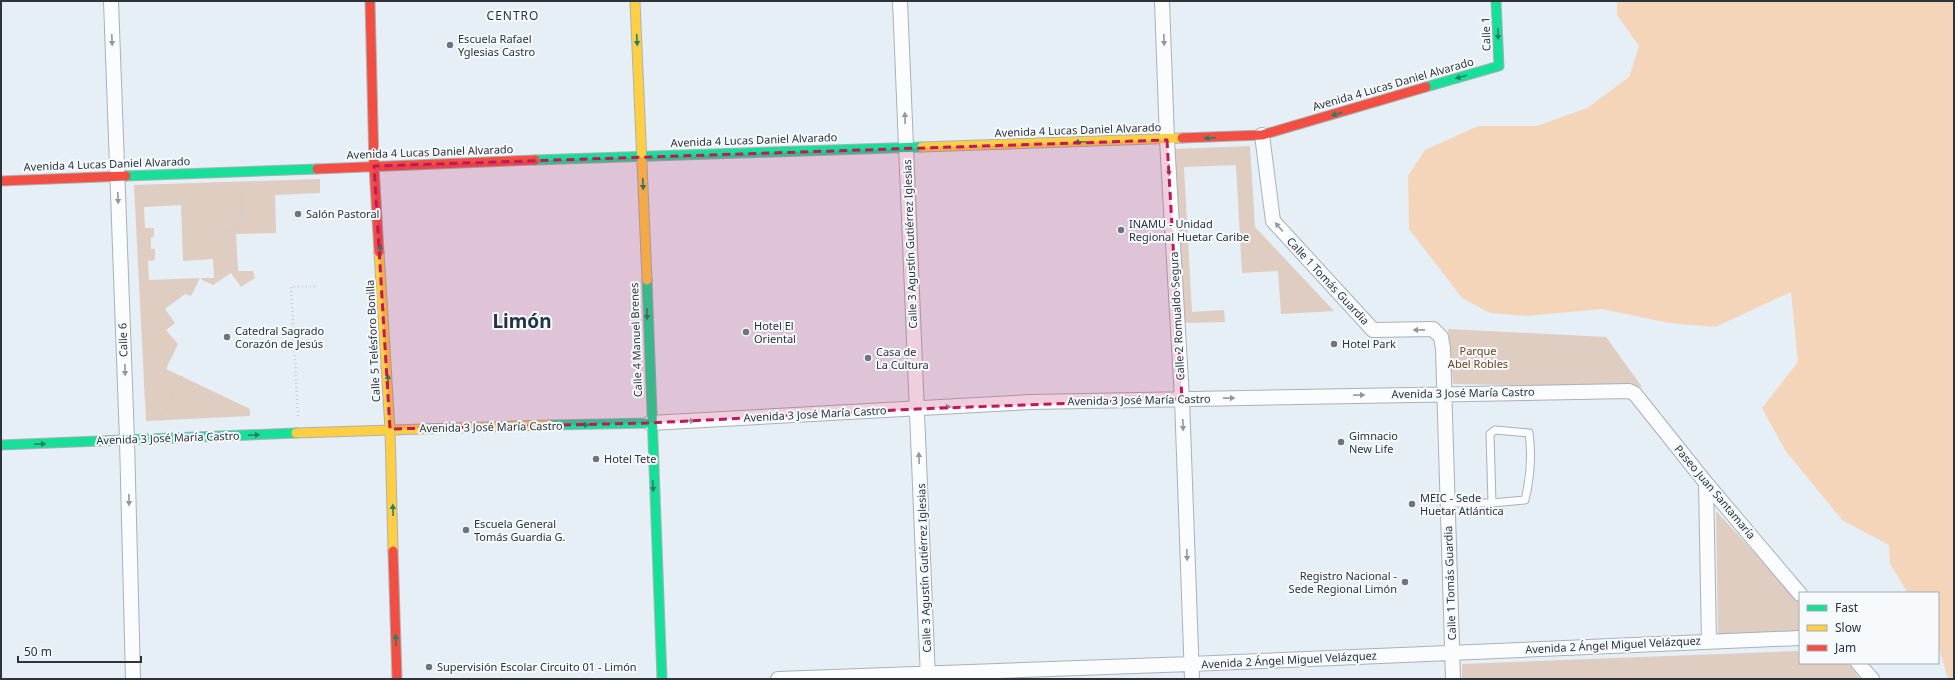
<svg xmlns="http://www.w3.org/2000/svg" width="1955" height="680" font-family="'Noto Sans',sans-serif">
	<rect width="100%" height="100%" fill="#e6eef6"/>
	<path fill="#decdc0" d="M1250,146L1255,227L1334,311L1281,314L1278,271L1242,273L1236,165L1184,167L1192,312L1224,310L1225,322L1184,323L1173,149Z
		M320,179V193L275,195L276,233L236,234L238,271H253L255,278L241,287L231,273L213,285L202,280L201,278H214L213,259L183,261L181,205L144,207L145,228H154V237H151V249H155V260L148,261L149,280L200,278L191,296L185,294L165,309L175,323L166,330L178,344L166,369L250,409V416L146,421L134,185Z
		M1448,329L1606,337L1642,387L1453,384Z
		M1716,511L1800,602V632L1718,635Z
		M1800,651V663H1848L1860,679H1462V664Z"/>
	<path fill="#f5d5ba" d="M1617,1H1954V679H1948L1938,645V593H1908L1890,564L1889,545L1842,520L1785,450L1762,408L1798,362L1791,292L1715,327L1669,323L1602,309L1527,316L1490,313L1462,298L1409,229L1408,176L1425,150L1478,126H1537L1587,108L1629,77L1639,46L1617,15Z"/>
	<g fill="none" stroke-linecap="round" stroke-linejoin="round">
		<g stroke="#aab1b8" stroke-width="9">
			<path id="lane" d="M1448,503H1492L1525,500C1530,479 1532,454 1529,433L1495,430L1490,434L1492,503"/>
		</g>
		<g stroke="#aab1b8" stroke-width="16">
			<path id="street" d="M111,1L127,440L133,679
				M900,1L928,679
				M1162,1L1167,140L1182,399L1192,679
				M1262,135L1273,221L1373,330L1433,329L1441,337L1443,349L1453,679
				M650,423L1031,402L1629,391L1635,394L1706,483L1800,594
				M1706,483L1709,641
				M1858,663L1872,679
				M778,679L1191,664L1800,638"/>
		</g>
		<g stroke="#aab1b8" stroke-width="11">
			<path id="fast" d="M1426,87L1499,66L1496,1
				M535,160L922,147
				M126,176L317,169
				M647,280L662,679
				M550,425L650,423
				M1,445L296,433"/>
		</g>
		<g stroke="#aab1b8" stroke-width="11">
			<path id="slow" d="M635,1L647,280
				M922,147L1182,138
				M379,252L390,429L393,551
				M296,433L550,425"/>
		</g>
		<g stroke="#aab1b8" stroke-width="11">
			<path id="jam" d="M370,1L374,166L379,252
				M1182,138L1262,135L1426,87
				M317,169L535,160
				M1,181L126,176
				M393,551L397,679"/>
		</g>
		<path stroke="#c9cdd0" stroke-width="2.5" stroke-dasharray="1 3" stroke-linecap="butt" d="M227,259L225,229L242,228L240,190
			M298,416L291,287L318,286
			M161,420L182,376"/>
		<use href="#lane" stroke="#fbfcfe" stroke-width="7"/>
		<use href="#street" stroke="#fbfcfe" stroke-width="14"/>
		<use href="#fast" stroke="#16e098" stroke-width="9"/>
		<use href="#slow" stroke="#ffcf43" stroke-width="9"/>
		<use href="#jam" stroke="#f24e42" stroke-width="9"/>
	</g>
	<defs><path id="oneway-solid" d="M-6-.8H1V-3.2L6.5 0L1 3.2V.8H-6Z"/></defs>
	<g fill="#228164">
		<use href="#oneway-solid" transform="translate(1498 34) rotate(88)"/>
		<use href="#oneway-solid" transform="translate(637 40) rotate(87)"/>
		<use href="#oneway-solid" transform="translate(1461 77) rotate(164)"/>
		<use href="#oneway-solid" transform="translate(1337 114) rotate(164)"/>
		<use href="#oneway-solid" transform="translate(1210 138) rotate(177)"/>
		<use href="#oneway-solid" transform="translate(1080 142) rotate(178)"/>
		<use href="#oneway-solid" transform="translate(643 184) rotate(88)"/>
		<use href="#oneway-solid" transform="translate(380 250) rotate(-93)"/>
		<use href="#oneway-solid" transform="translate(647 314) rotate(88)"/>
		<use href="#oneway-solid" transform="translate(388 380) rotate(-93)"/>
		<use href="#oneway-solid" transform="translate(583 425) rotate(-1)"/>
		<use href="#oneway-solid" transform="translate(254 435) rotate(-2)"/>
		<use href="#oneway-solid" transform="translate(40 444) rotate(-2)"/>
		<use href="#oneway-solid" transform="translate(653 486) rotate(87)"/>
		<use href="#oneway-solid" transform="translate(393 510) rotate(-92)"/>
		<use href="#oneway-solid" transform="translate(396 640) rotate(-92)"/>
	</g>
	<g fill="#94989c">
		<use href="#oneway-solid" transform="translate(112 40) rotate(88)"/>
		<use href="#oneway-solid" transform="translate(1164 40) rotate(88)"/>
		<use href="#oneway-solid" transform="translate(905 118) rotate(-92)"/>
		<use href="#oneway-solid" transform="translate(1169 170) rotate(87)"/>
		<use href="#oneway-solid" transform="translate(118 198) rotate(88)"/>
		<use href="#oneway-solid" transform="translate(1279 227) rotate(-131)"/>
		<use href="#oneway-solid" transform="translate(1419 330) rotate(179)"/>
		<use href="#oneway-solid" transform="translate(125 370) rotate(88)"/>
		<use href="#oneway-solid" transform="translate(1359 395) rotate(-1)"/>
		<use href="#oneway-solid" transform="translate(1229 398) rotate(-1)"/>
		<use href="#oneway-solid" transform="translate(945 407) rotate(-3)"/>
		<use href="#oneway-solid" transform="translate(689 421) rotate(-3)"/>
		<use href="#oneway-solid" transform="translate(1183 425) rotate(88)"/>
		<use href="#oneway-solid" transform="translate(919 458) rotate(-92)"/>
		<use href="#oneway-solid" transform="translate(129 500) rotate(89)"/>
		<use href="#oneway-solid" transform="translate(1187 555) rotate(88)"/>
	</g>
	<path fill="#c2185b" fill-opacity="0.2" stroke="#c2185b" stroke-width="3" stroke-dasharray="8 5" stroke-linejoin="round" d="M1167,140L1182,399L917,409L650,423L390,429L374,166Z"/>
	<g fill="#6d747c" stroke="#f6fafd" stroke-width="1.5">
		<circle cx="450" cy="45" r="4"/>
		<circle cx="298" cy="214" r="4"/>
		<circle cx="1121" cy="230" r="4"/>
		<circle cx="746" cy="332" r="4"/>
		<circle cx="227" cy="337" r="4"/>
		<circle cx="1334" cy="344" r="4"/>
		<circle cx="868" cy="358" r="4"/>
		<circle cx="1341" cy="442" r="4"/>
		<circle cx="596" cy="459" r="4"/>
		<circle cx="1412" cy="504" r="4"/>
		<circle cx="466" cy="530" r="4"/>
		<circle cx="1405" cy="582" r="4"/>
		<circle cx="429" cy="667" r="4"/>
	</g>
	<g text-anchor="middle" stroke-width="4" stroke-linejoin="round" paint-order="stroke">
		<g font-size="11" fill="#2c333a" stroke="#f6fafd">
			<text transform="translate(1486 34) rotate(-92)" y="4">Calle 1</text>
			<text transform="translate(1393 84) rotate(-16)" y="4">Avenida 4 Lucas Daniel Alvarado</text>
			<text transform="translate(1078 130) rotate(-2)" y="4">Avenida 4 Lucas Daniel Alvarado</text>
			<text transform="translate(754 140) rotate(-2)" y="4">Avenida 4 Lucas Daniel Alvarado</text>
			<text transform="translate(430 152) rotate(-2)" y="4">Avenida 4 Lucas Daniel Alvarado</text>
			<text transform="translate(107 164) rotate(-2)" y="4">Avenida 4 Lucas Daniel Alvarado</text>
			<text transform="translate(910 244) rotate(-92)" y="4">Calle 3 Agustín Gutiérrez Iglesias</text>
			<text transform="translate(1328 281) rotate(47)" y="4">Calle 1 Tomás Guardia</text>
			<text transform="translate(1177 316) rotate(-93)" y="4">Calle 2 Romualdo Segura</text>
			<text transform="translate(123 340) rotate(-92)" y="4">Calle 6</text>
			<text transform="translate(636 340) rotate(-92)" y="4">Calle 4 Manuel Brenes</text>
			<text transform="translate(373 341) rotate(-93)" y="4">Calle 5 Telésforo Bonilla</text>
			<text transform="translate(1463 393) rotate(-1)" y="4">Avenida 3 José María Castro</text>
			<text transform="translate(1139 400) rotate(-1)" y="4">Avenida 3 José María Castro</text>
			<text transform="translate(815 414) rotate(-3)" y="4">Avenida 3 José María Castro</text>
			<text transform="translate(491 427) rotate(-1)" y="4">Avenida 3 José María Castro</text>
			<text transform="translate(168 438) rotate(-2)" y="4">Avenida 3 José María Castro</text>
			<text transform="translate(1715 492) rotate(50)" y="4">Paseo Juan Santamaría</text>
			<text transform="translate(924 568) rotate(-92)" y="4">Calle 3 Agustín Gutiérrez Iglesias</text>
			<text transform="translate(1450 583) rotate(-92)" y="4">Calle 1 Tomás Guardia</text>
			<text transform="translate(1613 645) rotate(-3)" y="4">Avenida 2 Ángel Miguel Velázquez</text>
			<text transform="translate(1289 660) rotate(-3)" y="4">Avenida 2 Ángel Miguel Velázquez</text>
		</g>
		<g font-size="11" fill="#2c333a" stroke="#f6fafd" text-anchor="start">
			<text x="458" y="43">Escuela Rafael<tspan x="458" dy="13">Yglesias Castro</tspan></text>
			<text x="306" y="218">Salón Pastoral</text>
			<text x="1129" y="228">INAMU - Unidad<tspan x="1129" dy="13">Regional Huetar Caribe</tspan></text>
			<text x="754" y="330">Hotel El<tspan x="754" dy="13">Oriental</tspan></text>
			<text x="235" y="335">Catedral Sagrado<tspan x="235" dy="13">Corazón de Jesús</tspan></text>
			<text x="1342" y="348">Hotel Park</text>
			<text x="876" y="356">Casa de<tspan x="876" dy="13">La Cultura</tspan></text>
			<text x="1349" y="440">Gimnacio<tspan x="1349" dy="13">New Life</tspan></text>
			<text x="604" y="463">Hotel Tete</text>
			<text x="1420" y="502">MEIC - Sede<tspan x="1420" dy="13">Huetar Atlántica</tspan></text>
			<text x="474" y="528">Escuela General<tspan x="474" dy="13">Tomás Guardia G.</tspan></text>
			<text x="1397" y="580" text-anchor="end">Registro Nacional -<tspan x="1397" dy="13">Sede Regional Limón</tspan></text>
			<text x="437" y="671">Supervisión Escolar Circuito 01 - Limón</text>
		</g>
		<g font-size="11" fill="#6b431d" stroke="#f6fafd">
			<text x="1478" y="355">Parque<tspan x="1478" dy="13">Abel Robles</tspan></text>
		</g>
		<g font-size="12" letter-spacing="1" fill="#243441" stroke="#f6fafd">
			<text x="513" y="20">CENTRO</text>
		</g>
		<g font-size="19" font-weight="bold" fill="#243441" stroke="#f6fafd">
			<text x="522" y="328">Limón</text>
		</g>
	</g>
	<rect width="1955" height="680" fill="none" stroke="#2c333a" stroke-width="4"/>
	<rect x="1799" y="592" width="140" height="72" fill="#f6fafd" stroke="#a5aaaf"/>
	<rect x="1807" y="605" width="20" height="6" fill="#16e098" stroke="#a5aaaf"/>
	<text x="1835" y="612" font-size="12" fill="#2c333a">Fast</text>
	<rect x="1807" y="625" width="20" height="6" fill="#ffcf43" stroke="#a5aaaf"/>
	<text x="1835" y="632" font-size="12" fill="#2c333a">Slow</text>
	<rect x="1807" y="645" width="20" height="6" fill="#f24e42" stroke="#a5aaaf"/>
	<text x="1835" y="652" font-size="12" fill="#2c333a">Jam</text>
	<path d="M18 656v6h123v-6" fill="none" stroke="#2c333a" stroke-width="2"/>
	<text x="24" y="656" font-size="12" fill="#2c333a" stroke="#f6fafd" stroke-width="3" paint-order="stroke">50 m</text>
</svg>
